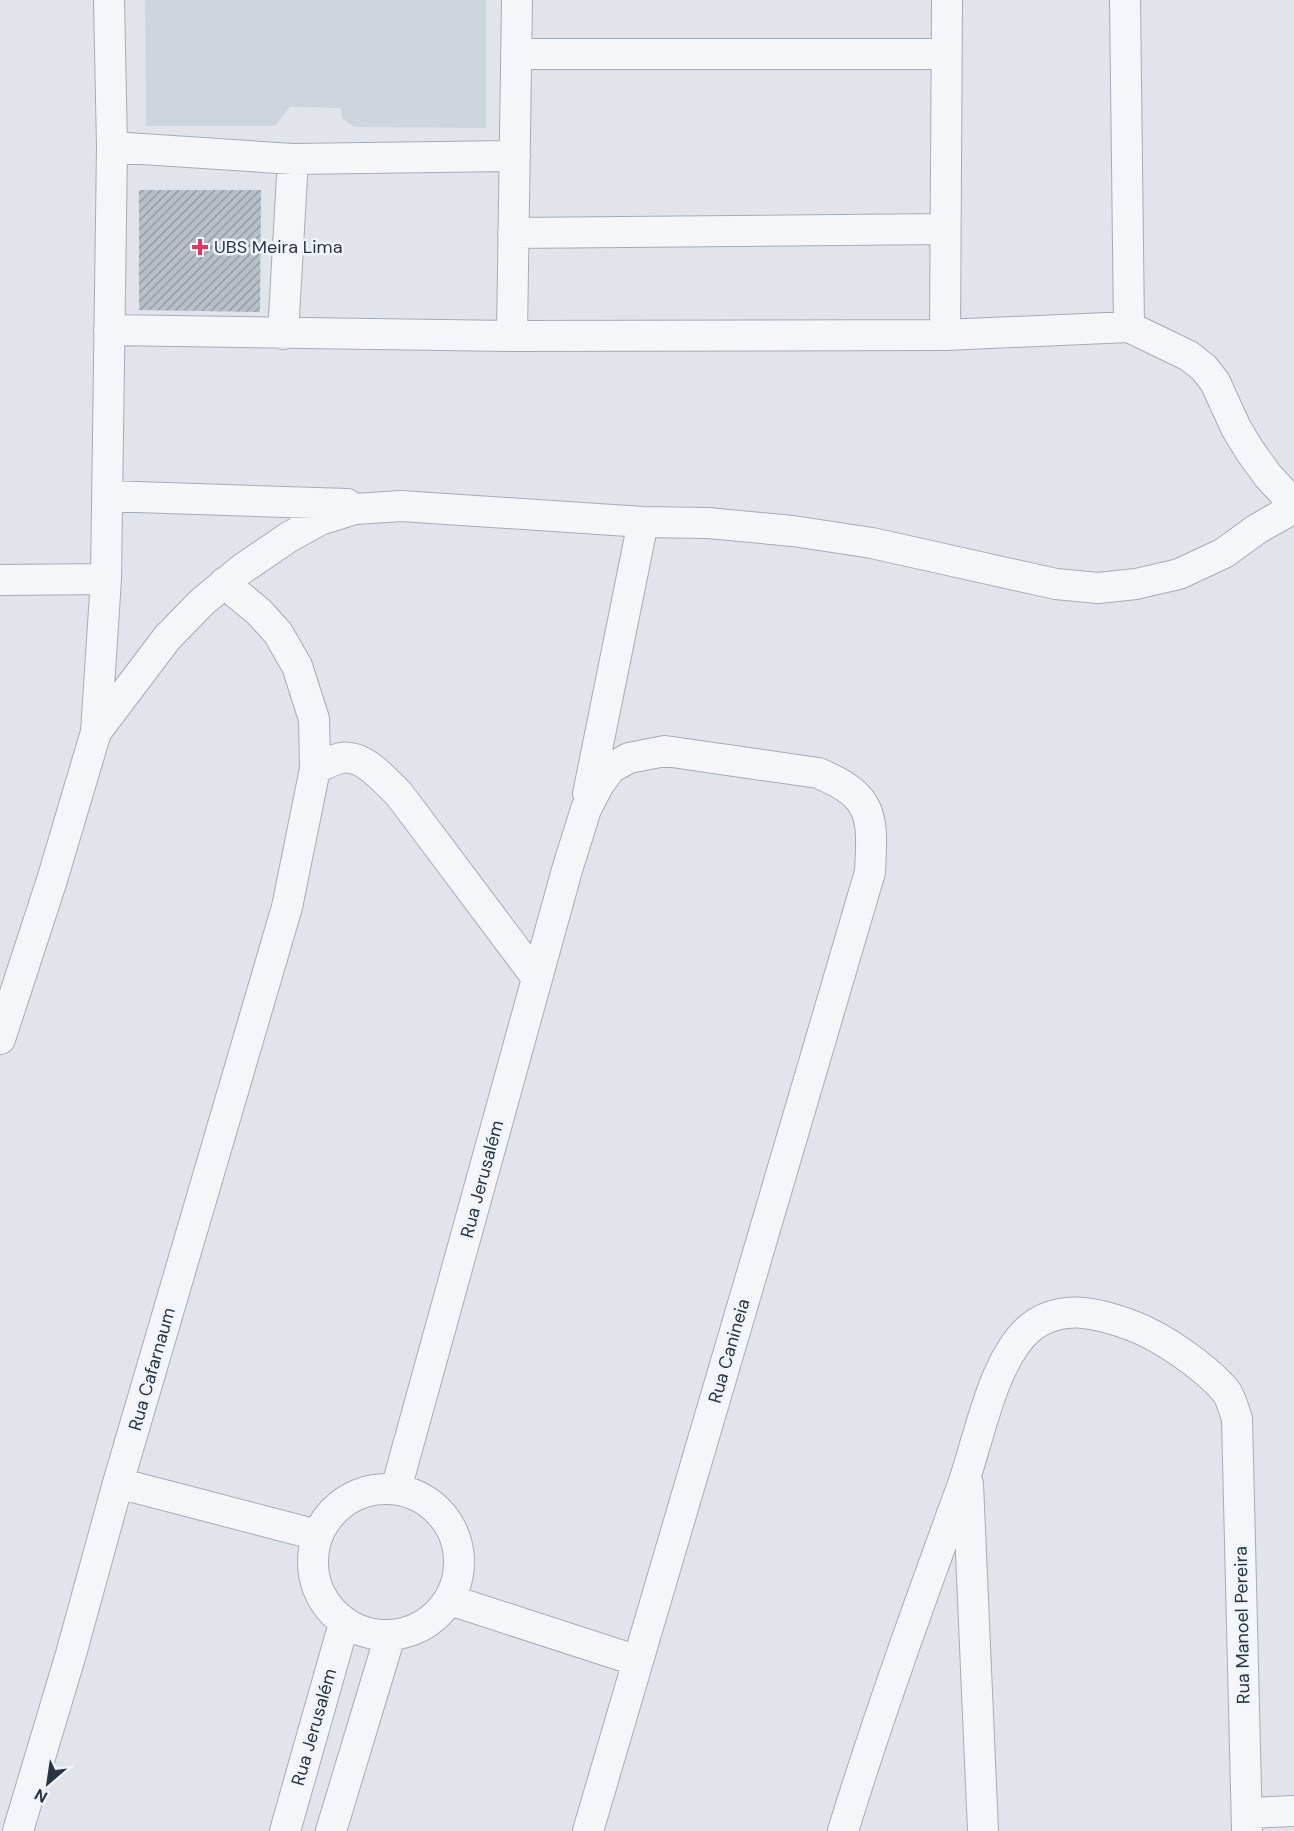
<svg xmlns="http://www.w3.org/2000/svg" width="1294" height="1831" font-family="'DM Sans',sans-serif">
	<defs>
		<pattern id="building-hatch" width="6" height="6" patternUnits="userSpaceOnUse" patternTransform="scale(1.5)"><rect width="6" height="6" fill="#b7bfc9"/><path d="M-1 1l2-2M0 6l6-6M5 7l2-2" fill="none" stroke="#959ca5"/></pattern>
	</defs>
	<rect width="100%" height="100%" fill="#e1e5eb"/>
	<path fill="#ced5dd" d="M145,0H486V128L354,127L342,118L341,108L290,107L275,126H146Z"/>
	<path fill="url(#building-hatch)" d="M139,190H261L260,312L139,310Z"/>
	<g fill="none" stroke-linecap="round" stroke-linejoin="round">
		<g stroke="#a5acb6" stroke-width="32">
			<path id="minor" d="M1125,0L1129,327
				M516,54H945
				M112,147L293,159L515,156
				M513,233L944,229
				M109,330L512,336L945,335L1129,327L1189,356L1204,368L1215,382L1236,428L1250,451L1268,476L1294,504
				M283,334L293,159
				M945,335L947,0
				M512,336L517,0
				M107,496L347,504
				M0,580L106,579
				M96,732L167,638L202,602L242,569L289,537L320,520L355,509L401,506L643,522L708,523L793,531L872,543L1056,584L1098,588L1136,584L1179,574L1224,553L1257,529L1294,508
				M315,769C323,765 332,760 341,758C364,754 384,780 399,794L537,978
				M588,794L643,522
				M0,1039L52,880L96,732L106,579L112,147L109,0
				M118,1483L317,1535
				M968,1484L983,1831
				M313 1562a73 73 0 1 1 146 0a73 73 0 1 1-146 0Z
				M396,1489L567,870L586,809L599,784L611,768L629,758L665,751L818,773C874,796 873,816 870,872L588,1831
				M450,1600L638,1661
				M1247,1813L1294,1811
				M18,1831L71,1654L118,1483L287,907L315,769L314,719L297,666L278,633L259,612L224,583
				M285,1831L344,1623
				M331,1831L390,1636
				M843,1831C879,1714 921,1599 963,1484C979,1439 993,1359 1030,1328C1061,1303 1099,1313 1133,1326C1162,1337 1204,1366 1225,1390C1231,1397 1234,1410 1237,1419L1247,1831"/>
		</g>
		<use href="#minor" stroke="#f4f6f9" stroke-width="30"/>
	</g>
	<path fill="#db3a5e" stroke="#f1f4f8" stroke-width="2" d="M197 238h6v6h6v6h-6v6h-6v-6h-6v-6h6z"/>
	<g text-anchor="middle" stroke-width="5" stroke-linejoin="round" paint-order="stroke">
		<g font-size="18" fill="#273444" stroke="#f1f4f8" text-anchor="start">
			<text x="214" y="253">UBS Meira Lima</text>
		</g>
		<g font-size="18" fill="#273444" stroke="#f1f4f8">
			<text transform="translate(482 1179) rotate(-75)" y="6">Rua Jerusalém</text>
			<text transform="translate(729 1351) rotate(-74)" y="6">Rua Canineia</text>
			<text transform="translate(152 1369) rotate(-74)" y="6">Rua Cafarnaum</text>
			<text transform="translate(1242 1625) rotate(-91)" y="6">Rua Manoel Pereira</text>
			<text transform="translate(314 1727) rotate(-74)" y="6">Rua Jerusalém</text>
		</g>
	</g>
	<g transform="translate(48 1783) rotate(209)" stroke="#f1f4f8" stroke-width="4.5" paint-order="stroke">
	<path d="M0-4.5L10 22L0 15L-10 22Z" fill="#273444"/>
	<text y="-9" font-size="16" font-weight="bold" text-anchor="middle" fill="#273444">N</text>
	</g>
</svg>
